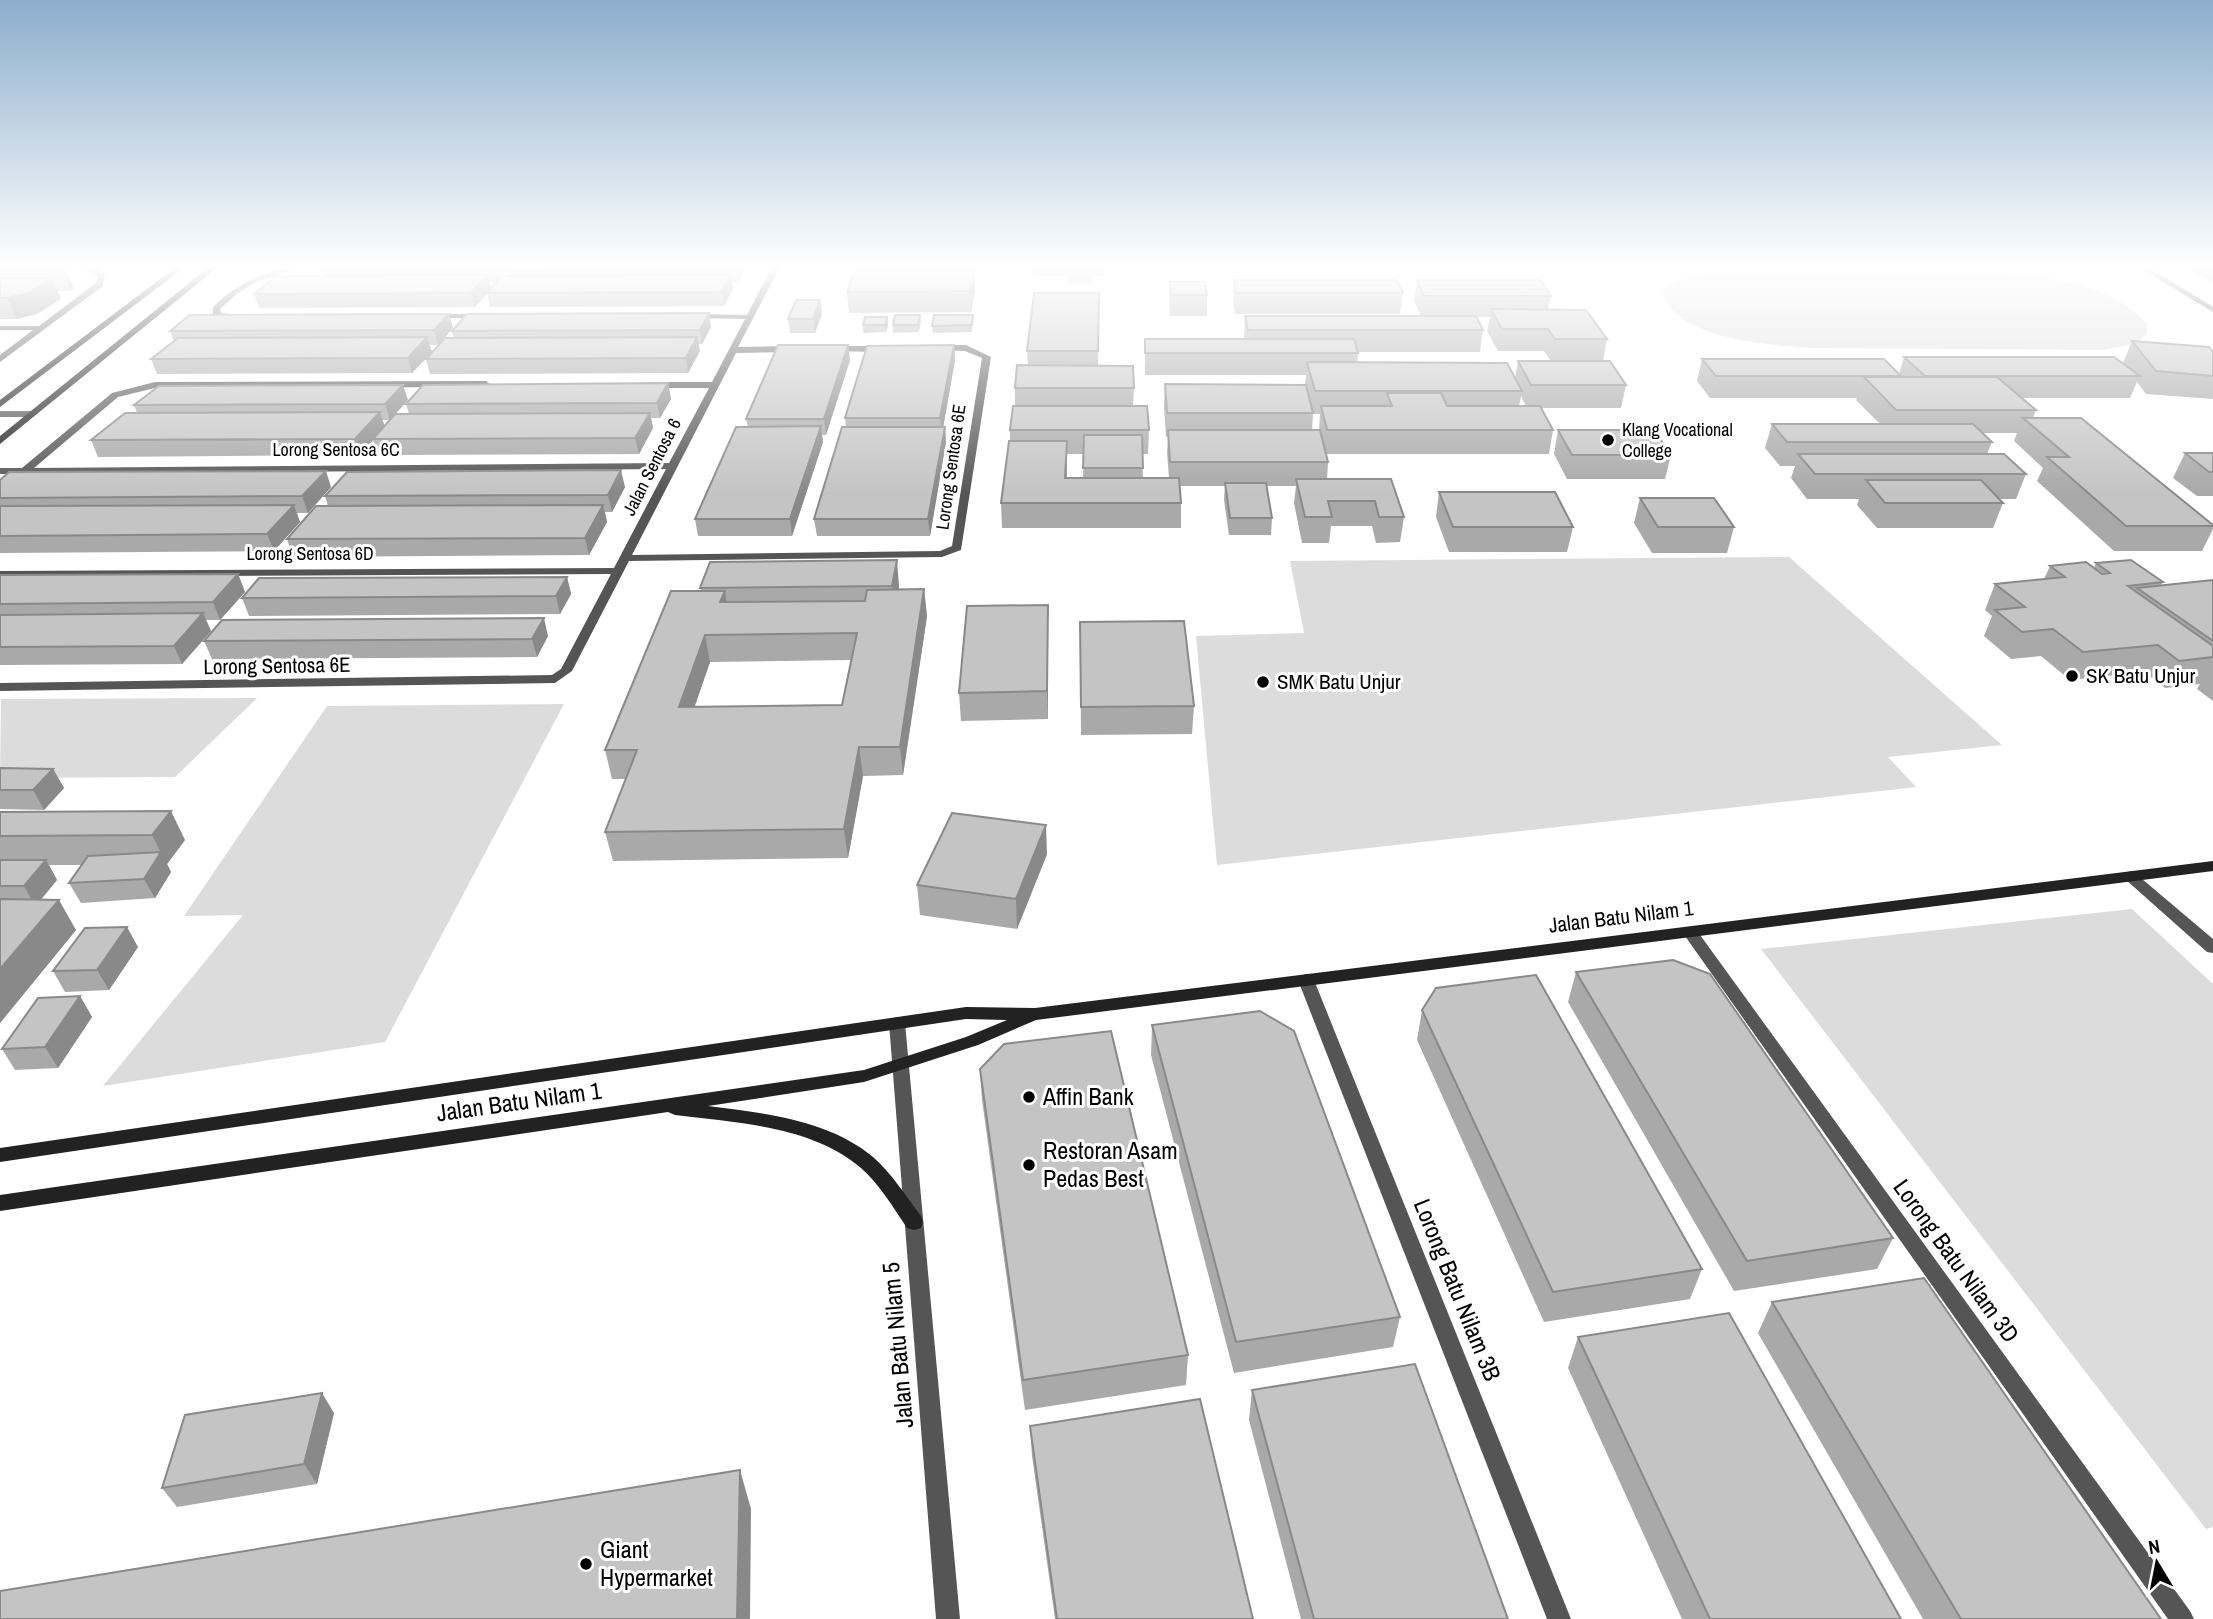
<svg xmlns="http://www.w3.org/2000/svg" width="2213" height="1619" font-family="'Archivo Narrow',sans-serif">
	<rect width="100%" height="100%" fill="#fff"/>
	<path fill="#dcdcdc" d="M1742,270C1794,271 1845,271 1897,272C1975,272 2089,263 2147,323V334L2135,344L2103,350L1815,348C1772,345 1676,341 1662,292C1681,271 1715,273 1742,270Z
		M1789,557L2002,745L1888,757L1916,787L1217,865L1196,636L1304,633L1290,561Z
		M257,698L175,777L0,778L1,699Z
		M564,704L385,1042L103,1086L243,915L184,916L327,706Z
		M2132,909L2213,984V1527L2206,1529L1761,949Z"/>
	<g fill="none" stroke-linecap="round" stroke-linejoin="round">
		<path fill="#555" fill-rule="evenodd" d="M79,267H90L105,273L103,286L0,362V355L33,330H0V326H39L96,283L98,276Z
			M288,267H303L256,282L238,293L220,309L221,313L237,315V319L217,317L213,315V307C235,286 258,274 288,267Z
			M772,267H780L738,347L796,346L800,349L796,352L736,353L632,555L940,551L952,546L982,358L965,351L932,350V346L935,345H966L991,357L961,550L942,557L629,561L572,671L555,683L0,691V683L552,675L561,669L611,574L0,577V571L614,568L666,469L0,474V468H22L112,393L155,382L486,381L490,384L486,387L155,388L118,397L34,468L669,463L709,388H649L645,385L649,382H712L745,319L692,318L688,316L692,314L747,315Z
			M2138,267H2148L2213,307V312Z
			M433,314H483L487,316L483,318H430L429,316Z
			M830,346H883L887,349L883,352L827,351V347Z
			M0,411H31L36,414L31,417H0Z
			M2130,871L2135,873L2213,939V953L2207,952L2125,879L2123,876Z
			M1690,927L1695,928L2190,1611L2194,1619H2168L1685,936L1682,932L1685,928Z
			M1306,974L1312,976L1314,980L1571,1619H1547L1298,980L1300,976Z
			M897,1017L903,1019L905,1023L960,1619H936L889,1023L891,1019Z"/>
		<path fill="#222" fill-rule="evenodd" d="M176,267H185L0,407V400Z
			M209,267H218L0,444V436Z
			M2213,861V871L1036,1020L978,1045L864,1082L708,1106C763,1113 829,1120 873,1157C892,1174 906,1196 921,1216L923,1222L921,1228L914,1230L907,1228C893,1207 880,1185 861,1168C811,1125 736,1123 675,1115L668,1112L0,1211V1195L864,1070L966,1037L1007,1020L966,1019L0,1162V1148L966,1007L1035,1008Z"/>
	</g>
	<path fill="#a9a9a9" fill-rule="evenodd" d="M0,267L65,268L74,288L71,291H57L61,299L37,314L17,319H0Z
		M512,267L745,268L738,282H732L733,289L724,306L490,307L487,293L475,307L259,308L254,294L324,275L322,270L508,269L496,282H489L491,288L510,276L509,271Z
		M1033,267H1104V276H1093L1092,284H1068V276H1034Z
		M2187,267H2213V283L2186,269Z
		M974,269L975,290L971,312L849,313L847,292Z
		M1234,280L1403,293L1400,314H1235L1233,301Z
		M1417,280L1551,296L1548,309L1607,339L1603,361L1626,385L1621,408H1541L1553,430L1549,454H1326L1328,462L1327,479H1391L1404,517L1400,542L1376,543L1372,526H1331L1329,543H1302L1294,503L1296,486H1267L1272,518L1271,535H1229L1224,500L1225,486H1180L1181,503V528H1002L1001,503L1010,441V430L1015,406V388L1028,365L1027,351L1099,293L1098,366L1134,388L1133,406L1149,430L1148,454H1142L1143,478H1169L1167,453L1168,437H1166L1164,407L1165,384L1305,385L1306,375H1145V339H1244L1245,316H1421L1414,301ZM1476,317H1490L1487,331L1498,351H1544L1551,361H1518L1515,378L1357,363L1358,352H1480L1483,330ZM1521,396L1526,406H1519ZM1313,414H1320L1319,430H1312ZM1067,454H1084L1083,478H1067Z
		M1170,282L1207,295V316H1170L1169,303Z
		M820,300L822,314L815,333H790L788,319Z
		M449,314L453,328L438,345H429L432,352L412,373L157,374L151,359L174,342L170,331Z
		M920,315L921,322L919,332L893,333V325Z
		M973,315L972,332L933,333L932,326Z
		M887,317L888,324L886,332L863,333V325Z
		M711,327L702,344H698L700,351L688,373L430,374L426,359L454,338L452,331Z
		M2132,341L2213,352V399L2146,394L2137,382L2130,398H2022L2036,410L2033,418L2213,525V529L2202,551H2114L2037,481L2043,468L2014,441L2017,433H1982L1992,442L1987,454L2026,474L2016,499H1999L2003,503L1993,528H1877L1857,505L1859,499H1807L1791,478L1795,466H1780L1765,448L1772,424H1880L1856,400L1857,398H1710L1697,381L1702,359L1899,374L1904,357L2123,363Z
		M954,345L955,360L943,427H945L946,442L930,536H817L814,519L846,427L845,418Z
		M850,360L826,435H822L823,442L792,536H698L695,519L748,427L746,419Z
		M668,383L671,399L660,418H651L653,428L639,454L378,455L373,440L360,455L98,457L91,440L137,413L134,405L408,400L395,414H409L406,404ZM382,420H390L384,426Z
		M1558,430L1671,455L1665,479H1567L1554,454Z
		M2185,453H2213V496H2197L2173,478Z
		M0,480L331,487L308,513H297L300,522L274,551L0,553Z
		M625,487L612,512H605L607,522L589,555L293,557L287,539L328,506L325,496Z
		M1439,492L1573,527L1567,552H1449L1436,517Z
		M1640,498L1734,527L1727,553H1652L1634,523Z
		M2096,563L2163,582L2161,585L2213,580V701L2197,689L2200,684L2165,688L2144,672L2070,680L2041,656L2011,659L1984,636L1992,616L1985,610L1995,584L2044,579L2050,566L2094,568Z
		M238,574L245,592L220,620H206L211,631L182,664L0,665V575Z
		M567,577L571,594L560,614L249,616L242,598Z
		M899,586V590L924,589L927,616L903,775L863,776L848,858L613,861L605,832L626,779H612L605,750L701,591L700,588ZM852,660L842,705L694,707L710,662Z
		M1080,622L1194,706L1192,734L1081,735Z
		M1048,631V719L961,721L959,693Z
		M548,636L537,657L212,659L204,641Z
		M0,768L53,769L64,788L44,810L0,809Z
		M0,812L185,840L167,864L171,872L155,898L81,903L69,883L82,865H49L57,880L41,900L76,930L0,1023Z
		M1047,854L1017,929L920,915L917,885Z
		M138,947L109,990L65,992L53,971Z
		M1576,972L1893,1238L1877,1269L1734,1291L1568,1002Z
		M80,996L92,1017L58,1068L15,1070L2,1049Z
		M1422,1010L1702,1269L1690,1299L1544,1322L1417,1040Z
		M1152,1025L1400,1317L1393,1347L1234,1373L1151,1055Z
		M980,1069L1188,1355L1186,1385L1025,1410L982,1100Z
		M1772,1302L2161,1619H1923L1758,1333Z
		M1578,1337L1901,1619H1682L1568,1368Z
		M1252,1390L1508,1619H1301L1249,1420Z
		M334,1413L317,1484L177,1507L162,1488Z
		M1030,1426L1253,1619H1055L1032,1456Z"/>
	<path fill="#898989" d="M494,267H507L508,269L496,282L493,269Z
		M736,267L745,268L738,282L735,269Z
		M65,268L74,288L71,291L62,270Z
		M974,269L975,290L971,312L970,291Z
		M487,275L491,288L475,307L471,293Z
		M731,275L733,289L724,306L721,292Z
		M52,278L61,299L37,314L17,319L8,298Z
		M820,300L822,314L815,333L813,319Z
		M709,313L711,327L702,344L700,330Z
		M449,314L453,328L438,345L434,330Z
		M887,317L888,324L886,332L885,325Z
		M427,337L432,352L412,373L408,358Z
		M697,337L700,351L688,373L686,358Z
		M848,345L850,360L826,435L824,419Z
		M954,345L955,360L942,434L940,418Z
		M668,383L671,399L660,418L657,403Z
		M403,385L408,400L390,420L385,404Z
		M380,412L385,427L360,455L355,439Z
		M650,413L653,428L639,454L635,438Z
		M821,426L823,442L792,536L790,519Z
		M945,427L946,442L930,536L928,519Z
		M1067,441V465L1065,503V478Z
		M621,470L625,487L612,512L608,495Z
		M326,471L331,487L308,513L302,496Z
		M294,505L300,522L274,551L267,534Z
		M603,505L607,522L589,555L585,538Z
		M897,560L899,586L895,612L892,586Z
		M238,574L245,592L220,620L213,602Z
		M567,577L571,594L560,614L556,596Z
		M924,589L927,616L903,775L900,747Z
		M725,591L729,617L720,602Z
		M1048,605V719L1047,691Z
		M203,613L211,631L182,664L174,646Z
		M544,618L548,636L537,657L532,639Z
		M705,635L710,662L685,735L679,707Z
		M859,747L863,776L848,858L844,829Z
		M53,769L64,788L44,810L33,790Z
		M171,811L185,840L167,864L171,872L155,898L144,879L161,853L152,835Z
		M1046,825L1047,854L1017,929L1016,899Z
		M46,860L57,880L35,906L24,886Z
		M59,900L76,930L0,1023V969Z
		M127,927L138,947L109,990L97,970Z
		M80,996L92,1017L58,1068L45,1047Z
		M322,1393L334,1413L317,1484L304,1464Z
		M740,1470L751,1509L750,1619H737Z"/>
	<path fill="#c4c4c4" stroke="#898989" stroke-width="2" fill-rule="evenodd" d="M0,267H64L65,268L62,270H0Z
		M325,267H494L493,269L322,270Z
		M512,267H736L735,269L509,271Z
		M1068,267H1092V270H1068Z
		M974,269L970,291L847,292L855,270Z
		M487,275L471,293L254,294L276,276Z
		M731,275L721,292L487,293L502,276Z
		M0,278H52L28,293L8,298H0Z
		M1234,280H1397L1403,293H1236Z
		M1417,280H1541L1551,296H1424Z
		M1170,282H1205L1207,295H1171Z
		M1034,293H1099L1098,351H1027Z
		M796,300H820L813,319H788Z
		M1491,309L1586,310L1607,339H1555L1548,329H1502Z
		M709,313L700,330L452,331L467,314Z
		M449,314L434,330L170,331L190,315Z
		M895,315H920L918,325H893Z
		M934,315H973L972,325L932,326Z
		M1245,316H1476L1483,330H1248Z
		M865,317H887L885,325H863Z
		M427,337L408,358L151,359L178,338Z
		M697,337L686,358L426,359L445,338Z
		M1145,339H1354L1358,353H1145Z
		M2132,341L2209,347L2213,352V376L2156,371Z
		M778,345H848L824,419H746Z
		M954,345L940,418H845L867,346Z
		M1904,357H2114L2140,376H1925Z
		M1702,359H1884L1901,376H1716Z
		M1518,361H1610L1626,385H1531Z
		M1307,362L1507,363L1522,391H1315Z
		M1017,365L1133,366L1134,388H1015Z
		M1864,377H1997L2036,410H1896Z
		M668,383L657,403L406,404L423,385Z
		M1165,384L1306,385L1313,413H1167Z
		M403,385L385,404L134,405L159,386Z
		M1387,393H1441L1447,406H1540L1553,430H1327L1321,406H1392Z
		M1013,406H1147L1149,430H1010Z
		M380,412L355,439L91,440L125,413Z
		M650,413L635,438L373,439L395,414Z
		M2023,418H2081L2213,525V526H2126L2047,457H2069Z
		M1772,424H1973L1992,442H1787Z
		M821,426L790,519H695L736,427Z
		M842,427H945L928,519H814Z
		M1168,430H1320L1328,462H1170Z
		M1558,430H1654L1671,455H1572Z
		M1084,435H1142L1143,468H1083Z
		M1009,441H1067L1065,478H1179L1181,503H1001Z
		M2185,453H2213V472H2209Z
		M1798,454H2004L2026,474H1815Z
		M621,470L608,495L325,496L347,472Z
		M326,471L302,496L0,498V480L9,472Z
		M1296,479H1391L1404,517H1379L1375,501H1328L1332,517H1305Z
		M1866,480H1981L2003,503H1885Z
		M1225,483H1266L1272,518H1230Z
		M1439,492H1555L1573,527H1453Z
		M1640,498H1714L1734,527H1658Z
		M294,505L267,534L0,536V506Z
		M603,505L585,538L287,539L316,506Z
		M897,560L892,586L700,588L710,562Z
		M2131,560L2163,582L2128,586L2213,646V657L2179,661L2158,645L2083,652L2053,629L2022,632L1995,610L2025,607L1995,584L2065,577L2050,566L2086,562L2102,574L2110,573L2096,563Z
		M238,574L213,602L0,604V575Z
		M567,577L556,596L242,598L259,578Z
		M2213,580V641L2137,588Z
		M924,589L900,747H859L844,829L605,832L637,750H605L671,591H725L720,602L865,601L867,590ZM857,633L842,705L679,707L705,635Z
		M1048,605L1047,691L959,693L967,606Z
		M203,613L174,646L0,647V615Z
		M544,618L532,639L204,641L222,620Z
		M1184,621L1194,706L1081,707L1080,622Z
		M0,768L53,769L33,790H0Z
		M171,811L152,835L0,836V812Z
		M952,813L1046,825L1016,899L917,885Z
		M161,852L144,879L69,883L88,856Z
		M0,860H46L24,886H0Z
		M0,899L59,900L0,969Z
		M127,927L97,970L53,971L85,928Z
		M1673,960L1710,974L1893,1238L1747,1261L1576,972Z
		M1536,975L1702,1269L1553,1292L1422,1010L1436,988Z
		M80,996L45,1047L2,1049L38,998Z
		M1260,1011L1294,1031L1400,1317L1236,1342L1152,1025Z
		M1111,1031L1188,1355L1023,1380L980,1069L1004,1044Z
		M1924,1278L2161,1619H1961L1772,1302Z
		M1729,1313L1901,1619H1710L1578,1337Z
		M1415,1364L1508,1619H1314L1252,1390Z
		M322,1393L304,1464L162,1488L185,1415Z
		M1200,1399L1253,1619H1057L1030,1426Z
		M740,1470L737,1619H0V1591Z"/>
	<linearGradient id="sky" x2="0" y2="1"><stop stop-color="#8cadcc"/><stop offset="0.54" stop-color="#fff"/><stop offset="1" stop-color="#fff" stop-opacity="0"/></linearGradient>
	<rect width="2213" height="494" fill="url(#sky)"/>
	<g fill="#000" stroke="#fff" stroke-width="2.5">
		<circle cx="1608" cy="440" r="7"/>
		<circle cx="2072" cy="676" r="7"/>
		<circle cx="1263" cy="682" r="7"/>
		<circle cx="1029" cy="1097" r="7"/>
		<circle cx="1029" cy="1165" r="7"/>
		<circle cx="586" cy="1564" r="7"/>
	</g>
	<g text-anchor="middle" stroke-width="6" stroke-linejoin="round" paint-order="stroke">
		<g font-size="18" fill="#000" stroke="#fff" text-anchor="start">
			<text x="1622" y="436">Klang Vocational<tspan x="1622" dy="21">College</tspan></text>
		</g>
		<g font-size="18" fill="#000" stroke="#fff">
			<text x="336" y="456">Lorong Sentosa 6C</text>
			<text transform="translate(652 467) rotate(-63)" y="6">Jalan Sentosa 6</text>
			<text transform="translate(951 467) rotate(-82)" y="6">Lorong Sentosa 6E</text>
			<text x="310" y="560">Lorong Sentosa 6D</text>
		</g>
		<g font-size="21" fill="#000" stroke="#fff">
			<text transform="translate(277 666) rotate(-1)" y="7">Lorong Sentosa 6E</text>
			<text transform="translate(1621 917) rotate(-7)" y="7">Jalan Batu Nilam 1</text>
		</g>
		<g font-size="21" fill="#000" stroke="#fff" text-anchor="start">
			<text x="2086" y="683">SK Batu Unjur</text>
			<text x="1277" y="689">SMK Batu Unjur</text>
		</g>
		<g font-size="24" fill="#000" stroke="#fff" text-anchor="start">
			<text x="1043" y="1105">Affin Bank</text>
			<text x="1043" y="1159">Restoran Asam<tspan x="1043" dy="28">Pedas Best</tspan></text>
			<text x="600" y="1558">Giant<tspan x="600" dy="28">Hypermarket</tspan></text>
		</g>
		<g font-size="24" fill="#000" stroke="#fff">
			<text transform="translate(519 1102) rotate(-8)" y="8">Jalan Batu Nilam 1</text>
			<text transform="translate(1956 1261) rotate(54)" y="8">Lorong Batu Nilam 3D</text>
			<text transform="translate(1457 1290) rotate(68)" y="8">Lorong Batu Nilam 3B</text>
			<text transform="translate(898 1345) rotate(-95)" y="8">Jalan Batu Nilam 5</text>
		</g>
	</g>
	<g transform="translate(2157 1563) rotate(350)" stroke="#ffffff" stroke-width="5" paint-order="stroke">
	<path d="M0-5L12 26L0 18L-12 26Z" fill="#000000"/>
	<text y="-10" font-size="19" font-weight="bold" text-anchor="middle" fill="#000000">N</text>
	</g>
</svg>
